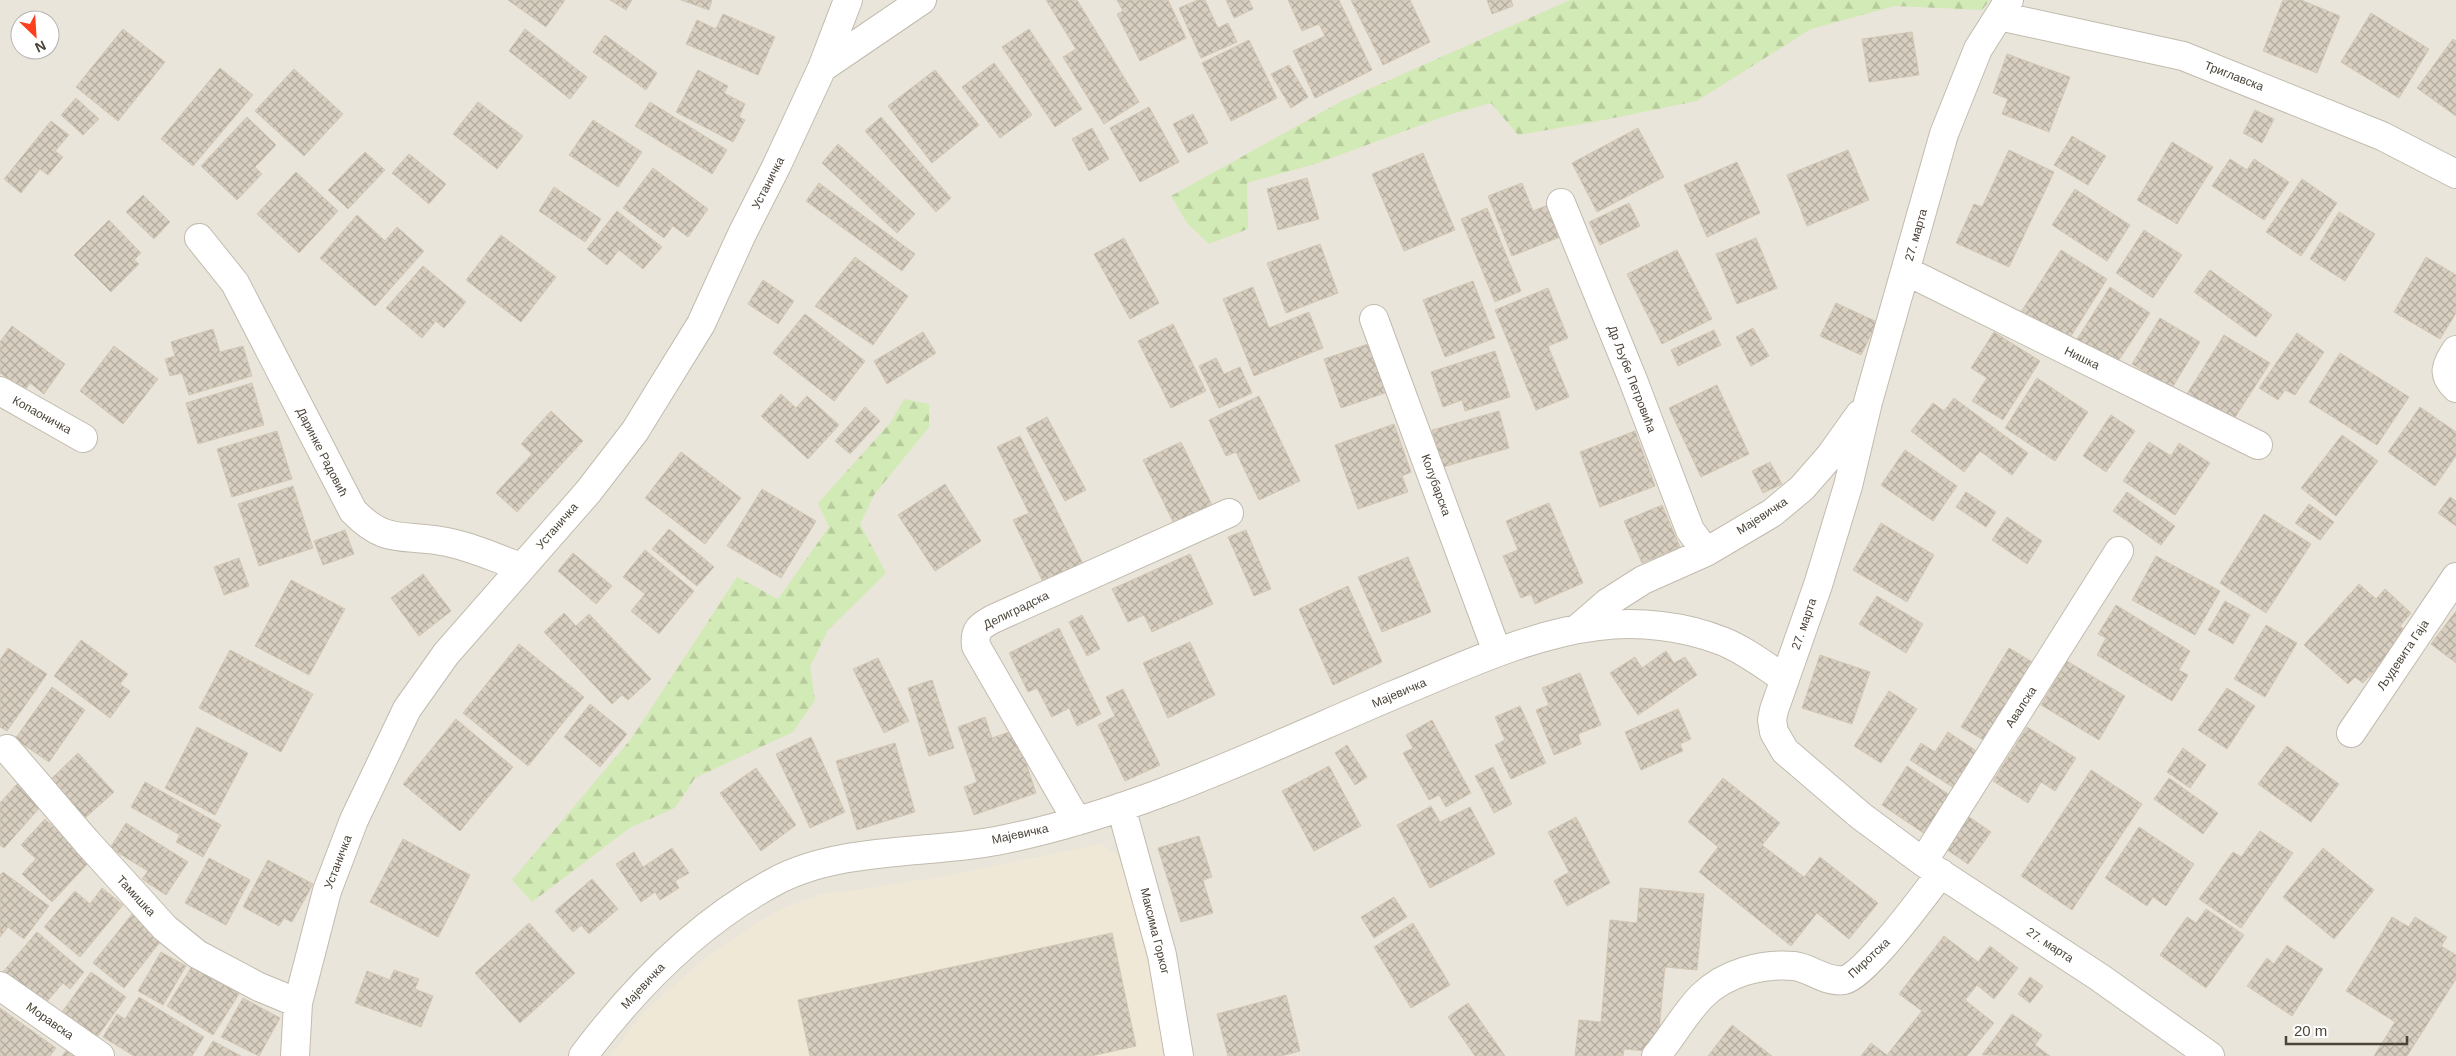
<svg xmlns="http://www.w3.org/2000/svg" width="2456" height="1056" font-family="Arial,sans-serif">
  <defs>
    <pattern id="forest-firs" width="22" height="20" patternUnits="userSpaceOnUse" patternTransform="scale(1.25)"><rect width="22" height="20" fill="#d2eab5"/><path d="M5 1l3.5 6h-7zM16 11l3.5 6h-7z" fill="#b6ca9c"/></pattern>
    <pattern id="building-cross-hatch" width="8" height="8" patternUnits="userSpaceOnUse" patternTransform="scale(1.25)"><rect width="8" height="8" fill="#d8cfc1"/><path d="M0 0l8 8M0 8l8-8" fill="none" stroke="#b1aa9e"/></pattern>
  </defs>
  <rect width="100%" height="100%" fill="#f6f3ec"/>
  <path fill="#eae5da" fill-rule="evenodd" d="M0,0H2456V1056H0ZM20,20H50V50H20Z"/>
  <path fill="#efe8d6" d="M1100,844L1117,854L1136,900L1162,1021L1165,1056H610L644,1012L702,961L756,923L785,907L823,894L865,889L951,875Z"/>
  <path fill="url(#forest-firs)" d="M1570,0H1990L1982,10L1895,6L1811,29L1697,101L1599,121L1518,135L1491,103L1448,115L1318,163L1247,183L1248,229L1209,244L1187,223L1171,196L1342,101Z
    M904,399L929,404V427L874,495L860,524L886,573L828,630L810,667L815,700L793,732L695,778L675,808L631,827L532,902L512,880L631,739L737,577L778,599L829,527L818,503L891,422Z"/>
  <path fill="url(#building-cross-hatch)" stroke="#d3c7b4" d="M508,0H565L546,27Z
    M610,0H632L626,10Z
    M681,0H712L709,10Z
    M1046,0H1077L1139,102L1104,124L1063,57L1076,49Z
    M1117,0H1168L1186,38L1140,61L1117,14L1123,11Z
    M1198,0H1205L1218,28L1228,23L1237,42L1201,58L1179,8Z
    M1226,0H1249L1253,9L1234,18Z
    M1288,0H1339L1372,70L1315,98L1293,51L1325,36L1319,24L1302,31Z
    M1351,0H1410L1430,42L1383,65Z
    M1487,0H1511L1513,6L1492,14Z
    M2283,0H2301L2340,16L2317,73L2263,51Z
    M2371,13L2429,49L2399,98L2341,62Z
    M723,14L775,37L758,75L686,44L697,20L716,29Z
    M123,29L165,62L118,121L76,87Z
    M525,29L587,77L570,99L509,51Z
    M1029,29L1082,109L1055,127L1002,47Z
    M1912,32L1919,75L1869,82L1862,39Z
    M605,35L657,73L646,90L593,52Z
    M2453,39L2456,41V116L2417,88Z
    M1249,40L1277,98L1231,121L1202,63Z
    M2007,54L2070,77L2049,132L2002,114L2008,99L1993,93Z
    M994,63L1032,115L1000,138L962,87Z
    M1289,65L1308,97L1291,108L1271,74Z
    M220,68L253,95L193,166L161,139Z
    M294,69L343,114L304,156L255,111Z
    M698,70L728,86L724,93L745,104L739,117L745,120L733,142L676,112Z
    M935,70L979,125L932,163L888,106Z
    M76,98L99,119L83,135L61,115Z
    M478,102L523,136L497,169L453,134Z
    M650,102L727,150L712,174L635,126Z
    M1149,107L1179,162L1140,182L1110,128Z
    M2255,110L2274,119L2262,143L2243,133Z
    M1193,114L1208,143L1188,153L1173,124Z
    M247,117L276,145L255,167L262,174L237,200L201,166Z
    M881,117L951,198L936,212L865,131Z
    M593,120L642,152L618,187L569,155Z
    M51,121L69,135L55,151L63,157L48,175L40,169L21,193L4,179Z
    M1092,128L1109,159L1089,171L1072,139Z
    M1638,128L1664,177L1597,212L1572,163Z
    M2072,136L2106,156L2088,185L2054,165Z
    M2172,142L2213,167L2177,224L2137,200Z
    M838,144L915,214L897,233L822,163Z
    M1848,150L1869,200L1807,226L1787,175Z
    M2009,150L2054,172L2009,267L1956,243L1974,204L1982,207Z
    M365,152L385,170L348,209L328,190Z
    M1423,153L1455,230L1404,251L1372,174Z
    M409,154L446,184L429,204L392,173Z
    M2230,159L2247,170L2254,159L2289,182L2264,220L2212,186Z
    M1737,162L1760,213L1707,237L1684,185Z
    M653,168L708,209L688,237L673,226L664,238L623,208Z
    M296,172L338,211L299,253L257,214Z
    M1307,178L1319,219L1278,230L1267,189Z
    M2302,179L2337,203L2301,256L2266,232Z
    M819,183L915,254L902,271L806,201Z
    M1522,183L1533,211L1548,205L1560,237L1512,256L1488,196Z
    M554,187L601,219L585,242L539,211Z
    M2075,189L2130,225L2107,261L2052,225Z
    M143,195L170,222L154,239L126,212Z
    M1629,203L1640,226L1600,245L1589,222Z
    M1487,208L1521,291L1495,302L1461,219Z
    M617,211L662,247L643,269L619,250L607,265L587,249Z
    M2339,212L2375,234L2345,281L2310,259Z
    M357,215L385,241L397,227L424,251L375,306L320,258Z
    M109,220L141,253L134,260L139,264L111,292L74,255Z
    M2144,230L2182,255L2153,298L2116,273Z
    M501,235L556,277L521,322L466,280Z
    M1124,238L1159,303L1130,319L1094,254Z
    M1756,238L1777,288L1737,304L1716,254Z
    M1320,244L1338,293L1286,313L1267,263Z
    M1677,250L1712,319L1662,344L1627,274Z
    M2061,250L2107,279L2066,344L2019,315Z
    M855,257L908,296L873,345L815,306Z
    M2426,257L2456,275V313L2440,339L2394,312Z
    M423,266L466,302L444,328L436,321L422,338L386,308Z
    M2210,270L2272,315L2256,337L2194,292Z
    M763,280L794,301L778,324L748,304Z
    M1473,281L1495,338L1445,357L1423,300Z
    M1253,287L1269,328L1309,312L1323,348L1254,376L1223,299Z
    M2110,287L2150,313L2115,366L2076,341Z
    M1548,288L1568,338L1548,346L1569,397L1536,410L1495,310Z
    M1836,303L1877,322L1861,355L1820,336Z
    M805,314L865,361L834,401L773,353Z
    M2160,318L2200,342L2172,388L2132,364Z
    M1173,324L1206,391L1171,408L1138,341Z
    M12,326L65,364L44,394L30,383L25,390L0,373V342Z
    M1753,328L1769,356L1751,366L1736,337Z
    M213,329L220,352L243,346L252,376L189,395L182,373L170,376L165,359L175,356L171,342Z
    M1714,330L1721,345L1678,366L1671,350Z
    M923,332L936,353L887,384L874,361Z
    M1994,332L2040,361L2003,420L1972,401L1987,378L1971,368Z
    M2297,333L2324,352L2295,395L2285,390L2278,400L2259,388Z
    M2224,335L2270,363L2230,425L2185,397Z
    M1371,343L1388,392L1341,408L1324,359Z
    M114,346L158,379L123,424L80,391Z
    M1495,351L1510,397L1465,411L1462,400L1443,407L1431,372Z
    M2340,353L2409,397L2377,445L2309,402Z
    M1216,358L1224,374L1240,367L1252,393L1219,408L1199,366Z
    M2037,378L2088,412L2055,461L2005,428Z
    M252,383L264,425L198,444L186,403Z
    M1717,385L1749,454L1701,477L1669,408Z
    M781,394L796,408L807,396L839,425L808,459L761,416Z
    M1259,396L1300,481L1259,500L1236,452L1226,456L1209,420Z
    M1954,398L2028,453L2012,475L1980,451L1964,472L1911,431L1933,403L1944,411Z
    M865,407L880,421L850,454L835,441Z
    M2420,407L2456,432V456L2435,486L2388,452Z
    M551,411L583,441L517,512L496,493L532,454L521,444Z
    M1499,411L1509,448L1443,467L1432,430Z
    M2111,415L2135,431L2106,472L2083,456Z
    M1047,417L1086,490L1065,501L1026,428Z
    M1394,424L1411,472L1402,476L1408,492L1358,509L1335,445Z
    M277,431L292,479L232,497L217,449Z
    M1635,431L1655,486L1600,507L1580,452Z
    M2342,435L2378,461L2336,516L2301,488Z
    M1020,436L1084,566L1045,586L1013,520L1029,513L997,447Z
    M1181,442L1215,511L1177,530L1143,460Z
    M2149,442L2171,456L2179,443L2210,463L2175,515L2123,481Z
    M1905,450L1957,486L1933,521L1881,485Z
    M681,452L741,498L705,544L645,498Z
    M1770,462L1782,484L1763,493L1752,471Z
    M945,484L981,541L935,571L898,515Z
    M293,486L313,548L259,566L238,504Z
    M762,489L816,521L781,578L727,546Z
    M1966,492L1996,512L1986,527L1956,507Z
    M2127,492L2175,526L2161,545L2113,511Z
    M2450,497L2456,501V526L2438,513Z
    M1549,503L1583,583L1535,604L1531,594L1521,598L1503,556L1518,550L1506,521Z
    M2309,504L2334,522L2320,540L2295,523Z
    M1662,505L1680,547L1642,563L1624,521Z
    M2264,514L2311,544L2266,613L2220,583Z
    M2007,517L2042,541L2027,564L1992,540Z
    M1881,523L1934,555L1907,602L1853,570Z
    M669,529L714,567L697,586L652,549Z
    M345,530L354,554L323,565L314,541Z
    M1246,530L1271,589L1254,596L1228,537Z
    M645,550L694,591L659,634L631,611L645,594L623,577Z
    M573,553L612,586L596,604L558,571Z
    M1190,554L1213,604L1152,632L1144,615L1128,622L1112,589Z
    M2156,556L2220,591L2195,635L2132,600Z
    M1408,557L1431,612L1382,632L1358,577Z
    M239,558L249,586L224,595L214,567Z
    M423,574L451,611L419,636L391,598Z
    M291,580L345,609L309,675L255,646Z
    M2359,584L2376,599L2385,589L2411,613L2400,626L2408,633L2363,683L2355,677L2348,684L2304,645Z
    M1348,586L1382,662L1333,685L1299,609Z
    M1877,596L1923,624L1906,653L1859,624Z
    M2225,601L2250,615L2233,644L2208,630Z
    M2116,605L2190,651L2179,670L2188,675L2172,701L2097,655L2106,638L2098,634Z
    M2456,611V663L2431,644Z
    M564,613L576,626L589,614L651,679L628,700L622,695L612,704L544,632Z
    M1082,615L1100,649L1087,656L1069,622Z
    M2266,625L2297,643L2265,697L2234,679Z
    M1059,628L1101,714L1077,726L1069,708L1052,717L1037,688L1028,692L1009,653Z
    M81,640L128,674L120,684L130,691L110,718L54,676Z
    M1190,642L1215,695L1168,718L1143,663Z
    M519,644L584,697L528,766L463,713Z
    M8,648L47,674L7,731L0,727V660Z
    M2009,648L2034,663L1987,742L1961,727Z
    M230,650L313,694L281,752L199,708Z
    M1666,651L1674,663L1685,657L1697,675L1638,715L1610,673L1635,657L1642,668Z
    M1820,655L1870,672L1852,724L1802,708Z
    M878,658L909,721L884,733L853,669Z
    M2067,661L2125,696L2099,740L2041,705Z
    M1580,673L1601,725L1578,734L1581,744L1554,755L1536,710L1549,705L1542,688Z
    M932,680L954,748L929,756L908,688Z
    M52,687L85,710L49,762L15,739Z
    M2227,688L2255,706L2227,749L2198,730Z
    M1123,689L1160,765L1125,781L1098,725L1115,716L1106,697Z
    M1889,691L1917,709L1881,763L1854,746Z
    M590,704L627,734L600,767L564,737Z
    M1520,706L1546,763L1511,779L1495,745L1505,740L1495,717Z
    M1678,709L1691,739L1680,744L1683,751L1641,770L1625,732Z
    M985,717L992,738L1015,730L1036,793L974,815L964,787L977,782L958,727Z
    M456,719L513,767L460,831L403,784Z
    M1432,720L1471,793L1446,807L1439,795L1429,800L1403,753L1413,748L1406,735Z
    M197,727L248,753L215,815L165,788Z
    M2027,727L2076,758L2055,791L2041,782L2028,803L1993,781Z
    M1948,732L1978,752L1954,788L1910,760L1921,743L1935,752Z
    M811,737L845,812L810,828L776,754Z
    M895,743L915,812L857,830L836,761Z
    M1347,745L1367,777L1355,785L1335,753Z
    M2287,746L2339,784L2311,822L2258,784Z
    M2183,748L2206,765L2190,788L2167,772Z
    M78,753L114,792L84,819L49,781Z
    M1329,766L1361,826L1314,851L1282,791Z
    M1907,766L1951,796L1925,834L1882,805Z
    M1493,767L1512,804L1494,813L1475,776Z
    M756,768L796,825L761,851L720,793Z
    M2091,770L2142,804L2072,910L2021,876Z
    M1723,778L1780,823L1762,845L1804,877L1820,857L1878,903L1849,939L1817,913L1791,946L1699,872L1718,847L1688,822Z
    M2169,778L2218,813L2203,834L2154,799Z
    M145,782L221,825L203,857L176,842L180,835L131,807Z
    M17,784L42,805L4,848L0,845V803Z
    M1431,806L1440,822L1470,807L1495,854L1430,888L1397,825Z
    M1965,814L1991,832L1968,864L1943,847Z
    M1576,817L1610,883L1567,906L1554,881L1569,872L1548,832Z
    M45,819L90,861L52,902L22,874L36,859L21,845Z
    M126,823L188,862L166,895L142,879L148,871L110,848Z
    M2139,827L2194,864L2166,906L2153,897L2147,906L2105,878Z
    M2260,831L2293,853L2241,928L2199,899L2233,852L2241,857Z
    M1199,836L1212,877L1203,880L1213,913L1181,922L1158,848Z
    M403,839L470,875L438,937L370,902Z
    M672,848L689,873L675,881L679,888L660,900L655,892L641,902L616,864L634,852L643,867Z
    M2323,848L2374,890L2334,939L2283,897Z
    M209,858L250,880L226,925L185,903Z
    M268,860L313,884L292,922L284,918L279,926L243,907Z
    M3,872L49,906L24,939L8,927L0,937V875Z
    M592,879L618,909L589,934L581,925L573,932L555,911Z
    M102,888L123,905L80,957L44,927L75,891L90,904Z
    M1640,888L1704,894L1697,970L1665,967L1657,1052L1624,1049L1623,1056H1575L1579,1020L1601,1022L1610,920L1637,923Z
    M1394,897L1407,917L1374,938L1361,917Z
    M2206,909L2244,935L2206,988L2160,955L2187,917L2196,923Z
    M133,913L164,937L124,988L93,963Z
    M2392,917L2409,927L2415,917L2447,937L2441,946L2456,955V979L2407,1056H2374L2395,1022L2346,991Z
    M529,923L575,973L520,1023L475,973Z
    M1413,923L1450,985L1411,1008L1374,947Z
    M37,932L84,972L70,989L63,983L43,1006L2,973Z
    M1112,933L1136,1046L1091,1056H810L798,1000Z
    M1944,936L1978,962L1990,946L2018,968L1994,999L1977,985L1965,1000L1994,1023L1967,1056H1861L1871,1043L1887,1055L1922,1011L1899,994Z
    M2287,945L2323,969L2292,1016L2247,986L2267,958L2274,964Z
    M161,952L186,966L163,1005L138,991Z
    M193,965L239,994L213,1035L167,1006Z
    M394,970L419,979L415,989L433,996L421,1027L355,1003L367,971L390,980Z
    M91,972L126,997L97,1037L62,1012Z
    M2030,977L2043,986L2030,1003L2018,994Z
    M1286,995L1300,1051L1281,1056H1228L1217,1014Z
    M139,997L204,1037L192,1056H134L103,1037L117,1014L125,1019Z
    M243,998L280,1018L259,1056L221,1037Z
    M1468,1003L1505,1056H1475L1448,1017Z
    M0,1008L56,1048L50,1056H0Z
    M2012,1014L2042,1035L2035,1045L2050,1056L1982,1055Z
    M1732,1025L1772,1056H1708Z
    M213,1041L241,1056H204Z
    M68,1048L79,1056H62Z"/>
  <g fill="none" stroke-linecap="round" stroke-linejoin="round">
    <defs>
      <path id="minor" d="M2009,0L1978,49L1944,134L1868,402L1848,486L1818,585L1774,710L1772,720L1774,732L1785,751L1861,816L1923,862L2099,977L2210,1056
        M1999,16L2183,56L2382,136L2456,174
        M822,68L922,0
        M1561,203L1633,380L1690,530L1706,552
        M199,238L235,283L353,511C385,544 400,534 441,541C468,545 495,558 521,567
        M1906,271L2258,445
        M1374,319L1497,652
        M2456,350C2446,366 2441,374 2456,388
        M0,391L83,438
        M1577,629L1607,603L1643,580L1706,552L1772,513L1802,488L1830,456L1860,414
        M2351,733L2456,577
        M7,749L86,841L165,928L197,954L259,987L298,1003
        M1121,807L1162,955L1179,1056
        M1077,821L976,646C974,630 980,626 993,619L1229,513
        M1923,862L2119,551
        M0,986L100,1056
        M295,1056L298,1003L327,891L354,820L407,709L446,654L588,492L635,431L659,392L701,324L742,234L776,167L822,68L848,0
        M583,1056C635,987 697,923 774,882C838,847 926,854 996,841C1136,814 1266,749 1396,694C1459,668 1530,634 1598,626C1639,621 1684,626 1722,641C1745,650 1765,666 1785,679
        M1656,1056C1672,1037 1685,1013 1702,996C1725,973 1762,963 1794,966C1811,968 1826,983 1844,980C1865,976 1926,893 1941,873"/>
    </defs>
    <use href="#minor" stroke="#c2bbae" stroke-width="30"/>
    <use href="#minor" stroke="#fff" stroke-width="28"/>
  </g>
  <g text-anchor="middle" stroke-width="5" stroke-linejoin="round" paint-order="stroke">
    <g font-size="12" fill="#4b4439" stroke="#fff">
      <text transform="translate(2234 76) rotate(21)" y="4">Триглавска</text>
      <text transform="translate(768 183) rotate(-63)" y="4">Устаничка</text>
      <text transform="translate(1916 235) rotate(-74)" y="4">27. марта</text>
      <text transform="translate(2082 358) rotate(26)" y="4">Нишка</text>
      <text transform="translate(1632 379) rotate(69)" y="4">Др Љубе Петровића</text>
      <text transform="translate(42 415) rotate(29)" y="4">Копаоничка</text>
      <text transform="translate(322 452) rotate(63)" y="4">Даринке Радовић</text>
      <text transform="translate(1436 485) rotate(70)" y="4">Колубарска</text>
      <text transform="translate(1762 516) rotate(-33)" y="4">Мајевичка</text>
      <text transform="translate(557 526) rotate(-49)" y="4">Устаничка</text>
      <text transform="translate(1016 610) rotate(-26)" y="4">Делиградска</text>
      <text transform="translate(1804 624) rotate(-71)" y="4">27. марта</text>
      <text transform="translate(2403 655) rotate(-56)" y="4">Људевита Гаја</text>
      <text transform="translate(1399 693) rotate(-23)" y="4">Мајевичка</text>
      <text transform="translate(2021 707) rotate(-57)" y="4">Авалска</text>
      <text transform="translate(1020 834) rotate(-12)" y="4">Мајевичка</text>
      <text transform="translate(338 862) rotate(-69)" y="4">Устаничка</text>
      <text transform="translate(136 896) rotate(47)" y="4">Тамишка</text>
      <text transform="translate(1155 931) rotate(76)" y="4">Максима Горког</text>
      <text transform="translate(2050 945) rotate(33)" y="4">27. марта</text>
      <text transform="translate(1869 958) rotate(-43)" y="4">Пиротска</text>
      <text transform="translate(643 986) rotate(-47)" y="4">Мајевичка</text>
      <text transform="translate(50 1021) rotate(35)" y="4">Моравска</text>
    </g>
  </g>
  <g transform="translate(35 35) rotate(155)"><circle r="24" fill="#ffffff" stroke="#b7b4b0"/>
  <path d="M0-4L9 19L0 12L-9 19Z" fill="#fc3f1d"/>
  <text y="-8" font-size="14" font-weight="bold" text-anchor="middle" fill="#4b4439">N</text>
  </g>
  <path d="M2286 1036v8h121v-8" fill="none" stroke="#4b4439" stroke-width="2.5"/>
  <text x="2294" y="1036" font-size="15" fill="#4b4439" stroke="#ffffff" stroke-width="4" paint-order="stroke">20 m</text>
</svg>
